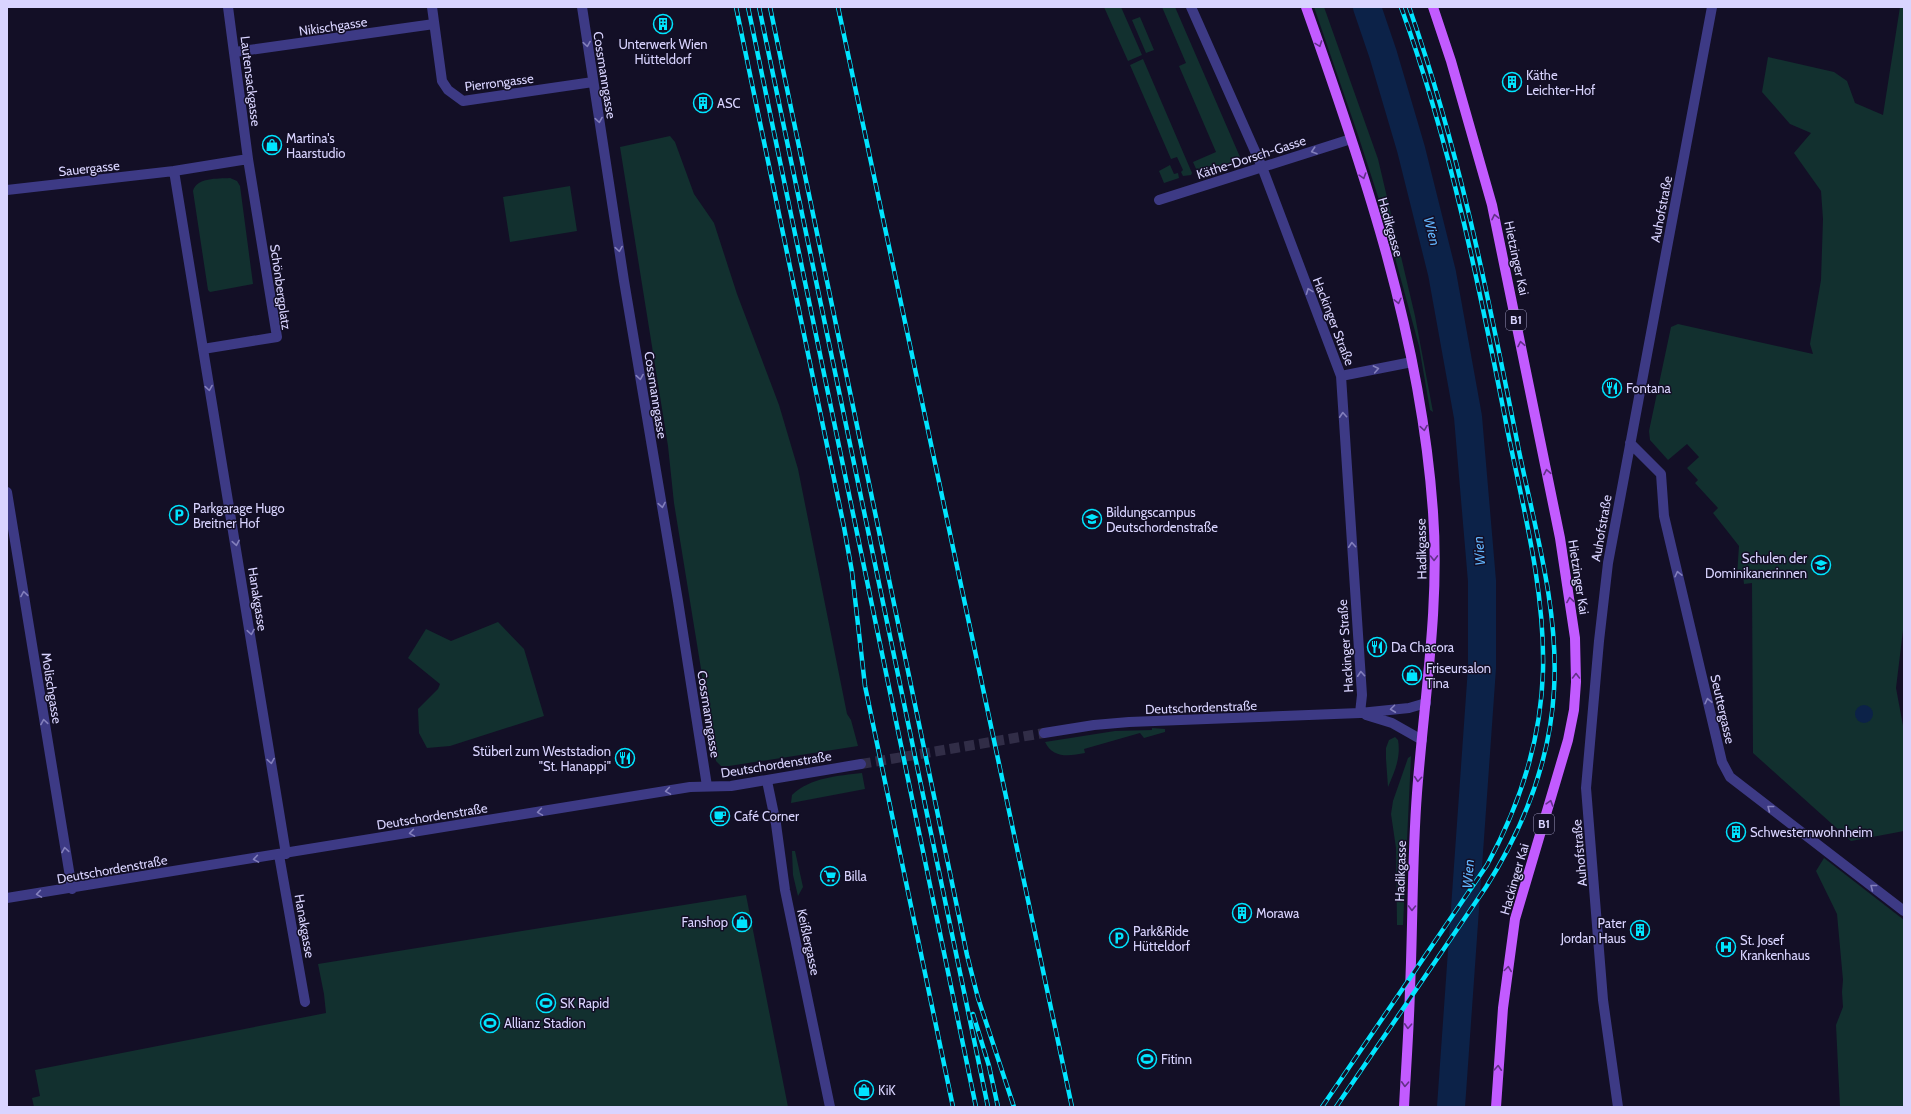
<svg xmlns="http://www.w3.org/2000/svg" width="1911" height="1114" font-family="Cabin,sans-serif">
  <rect width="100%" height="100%" fill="#130f26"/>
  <path fill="#12302f" d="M1104,7H1121L1142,55L1128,61Z
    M1162,7H1175L1240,157L1238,160L1200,172L1197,171L1193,162L1216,152L1179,66L1186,63Z
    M1314,7H1324L1378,159L1415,316L1433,412L1430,410L1419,346L1381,206L1358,135Z
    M1900,7H1904V622L1896,688L1904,731V831L1851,841L1753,753L1752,583L1744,584L1743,575H1737L1739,546L1713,513L1718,508L1695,483L1698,480L1687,468L1699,457L1687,444L1668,460L1650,440L1649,431L1671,327L1678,324L1813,354L1810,344L1821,280L1823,219L1821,191L1794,153L1811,133L1790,124L1762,92L1768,57L1834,72L1847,81L1855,103L1883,115Z
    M1140,17L1154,50L1146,53L1132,20Z
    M1143,59L1192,173L1191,175L1183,176L1181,172L1183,170L1177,157L1171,159L1130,65Z
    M670,136L675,142L694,194L714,223L737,294L779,405L798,469L847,714L851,720L858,746L729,766H721L716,761L674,503L668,446L620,147Z
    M1170,165L1174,174L1178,173L1179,178L1164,183L1159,171Z
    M230,178L237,181L240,186L253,284L210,292L208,290L193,191C197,177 217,179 230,178Z
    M570,186L577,231L510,242L503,197Z
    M498,622L524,649L544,716L450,746L427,748L419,733L418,709L438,689L440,684L408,658L426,629L451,641Z
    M1152,728L1165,729V732L1144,738L1140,733L1084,749L1085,753C1070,756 1053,759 1045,742L1115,731L1152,730Z
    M1395,737L1398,740C1401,757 1395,771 1388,787L1386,759V748L1389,740Z
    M1411,756L1403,925H1397L1396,848L1391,814L1393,801L1408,758Z
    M862,773L865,789L791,803L792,795C811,777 838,776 862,773Z
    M792,851H795L803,887L798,896L793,875Z
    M1824,858L1904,920V1107H1840L1836,1025L1843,1007L1842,992L1843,980L1837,914L1816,871Z
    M746,895L788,1107H34L32,1098L40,1096L35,1070L326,1013L324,994L318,964Z"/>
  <path fill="#0c2248" d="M1855 714a9 9 0 1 1 18 0a9 9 0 1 1-18 0Z"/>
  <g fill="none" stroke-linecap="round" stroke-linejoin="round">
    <path stroke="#0c2248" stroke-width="28" d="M1367,7L1383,54L1411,149L1442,273L1468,417L1482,581V668L1451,1107"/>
    <path stroke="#312d47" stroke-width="10" stroke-dasharray="10 5" stroke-linecap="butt" d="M861,764L1044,733"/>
    <path stroke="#3d3a85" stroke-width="10" d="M228,7L248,159
      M432,7L442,81L448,90L463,101L593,82
      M582,7L624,281L678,601L707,786
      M1191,7L1262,167L1341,376L1362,695L1360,713
      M235,52L434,24
      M7,190L174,171L248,159L277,337L203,349L174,171
      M1159,200L1351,139
      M203,349L286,854
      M1341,376L1412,362
      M1630,443L1661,474L1664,516L1722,762L1730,777L1904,911
      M7,492L72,889
      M1366,715L1392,723L1422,740
      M1044,733L1094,725L1129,722L1360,713L1409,708L1426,703
      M767,781L776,824L785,890L830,1107
      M279,855L305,1002
      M7,898L690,787L731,786L861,764
      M1618,1107L1603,1000L1586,788L1599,641L1608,563L1712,7"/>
    <path stroke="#c25bff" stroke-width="10" d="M1306,7C1364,170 1421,338 1433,512C1440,606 1424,699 1417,793C1412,858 1413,923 1410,989C1409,1028 1406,1068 1404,1107
      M1433,7L1451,61L1492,205L1560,538L1575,638L1576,682L1574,710L1568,740L1515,919L1503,1008L1496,1107"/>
    <defs>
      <path id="rail" d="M736,7L844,527L852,572L865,686L953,1107
        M748,7L976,1107
        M759,7L988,1107
        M770,7L967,955L978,998L1014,1107
        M838,7L1072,1107
        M973,1014L989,1066L998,1107
        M1322,1107L1487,865C1520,805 1541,739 1543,671C1545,591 1524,511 1508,433C1480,290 1451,145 1401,7
        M1336,1107L1486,887C1524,827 1550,762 1554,690C1559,610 1535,529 1519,451C1489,301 1460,151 1409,7"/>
    </defs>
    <use href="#rail" stroke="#00e5ff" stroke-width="4.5"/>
    <use href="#rail" stroke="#130f26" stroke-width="3" stroke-dasharray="9" stroke-linecap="butt"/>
  </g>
  <defs><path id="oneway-chevron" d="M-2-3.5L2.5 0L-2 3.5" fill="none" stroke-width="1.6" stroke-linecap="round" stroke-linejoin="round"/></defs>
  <g stroke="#837fbc">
    <use href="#oneway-chevron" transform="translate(587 44) rotate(81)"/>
    <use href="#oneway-chevron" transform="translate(599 120) rotate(81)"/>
    <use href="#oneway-chevron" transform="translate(1314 151) rotate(162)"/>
    <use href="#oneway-chevron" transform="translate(619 249) rotate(81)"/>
    <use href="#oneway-chevron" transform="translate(1309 291) rotate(-111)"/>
    <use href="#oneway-chevron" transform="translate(1376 369) rotate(-11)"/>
    <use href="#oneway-chevron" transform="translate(640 377) rotate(81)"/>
    <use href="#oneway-chevron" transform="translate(209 388) rotate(81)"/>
    <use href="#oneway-chevron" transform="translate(1343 415) rotate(-94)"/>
    <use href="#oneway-chevron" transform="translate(662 505) rotate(80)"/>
    <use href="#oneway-chevron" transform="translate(236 543) rotate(80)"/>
    <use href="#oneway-chevron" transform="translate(1352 545) rotate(-94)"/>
    <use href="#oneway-chevron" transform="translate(1678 574) rotate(-103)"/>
    <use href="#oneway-chevron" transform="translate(24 594) rotate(-99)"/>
    <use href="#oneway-chevron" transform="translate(251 632) rotate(81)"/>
    <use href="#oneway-chevron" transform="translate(1361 674) rotate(-94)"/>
    <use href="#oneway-chevron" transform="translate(1708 701) rotate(-103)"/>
    <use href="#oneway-chevron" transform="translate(1393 709) rotate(173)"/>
    <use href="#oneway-chevron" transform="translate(44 722) rotate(-99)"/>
    <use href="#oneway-chevron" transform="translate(271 761) rotate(81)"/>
    <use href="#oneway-chevron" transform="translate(668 791) rotate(171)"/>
    <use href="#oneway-chevron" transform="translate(1770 808) rotate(-142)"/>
    <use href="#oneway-chevron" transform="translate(540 812) rotate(171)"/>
    <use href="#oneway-chevron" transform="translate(412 833) rotate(171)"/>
    <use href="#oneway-chevron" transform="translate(65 850) rotate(-99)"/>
    <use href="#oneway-chevron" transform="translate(256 859) rotate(171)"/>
    <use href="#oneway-chevron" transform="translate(1873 887) rotate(-142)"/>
    <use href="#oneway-chevron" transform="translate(39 894) rotate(171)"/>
  </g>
  <g stroke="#623188">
    <use href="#oneway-chevron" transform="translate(1319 44) rotate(70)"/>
    <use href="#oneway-chevron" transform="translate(1363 176) rotate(72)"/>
    <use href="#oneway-chevron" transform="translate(1495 217) rotate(-102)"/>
    <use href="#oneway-chevron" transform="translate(1398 301) rotate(77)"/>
    <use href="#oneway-chevron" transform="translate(1521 344) rotate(-101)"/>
    <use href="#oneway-chevron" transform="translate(1424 428) rotate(81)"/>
    <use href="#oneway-chevron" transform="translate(1547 472) rotate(-101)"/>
    <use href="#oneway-chevron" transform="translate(1434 558) rotate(89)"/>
    <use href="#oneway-chevron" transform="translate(1570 600) rotate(-99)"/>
    <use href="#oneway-chevron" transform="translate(1576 676) rotate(-90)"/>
    <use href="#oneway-chevron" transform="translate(1418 779) rotate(95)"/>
    <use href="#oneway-chevron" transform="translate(1550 803) rotate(-73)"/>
    <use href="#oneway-chevron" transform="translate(1412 908) rotate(91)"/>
    <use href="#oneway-chevron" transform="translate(1508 969) rotate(-82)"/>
    <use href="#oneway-chevron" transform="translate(1408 1026) rotate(93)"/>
    <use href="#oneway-chevron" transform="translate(1498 1068) rotate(-87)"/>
    <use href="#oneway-chevron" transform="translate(1405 1084) rotate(93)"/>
  </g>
  <defs>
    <symbol id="building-ring" viewBox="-11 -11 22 22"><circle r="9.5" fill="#130f26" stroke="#00e5ff" stroke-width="1.5"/><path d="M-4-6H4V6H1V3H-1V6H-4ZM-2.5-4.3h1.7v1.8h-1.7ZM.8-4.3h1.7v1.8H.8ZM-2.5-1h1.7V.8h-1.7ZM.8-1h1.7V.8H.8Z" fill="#00e5ff"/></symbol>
    <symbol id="shop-ring" viewBox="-11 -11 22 22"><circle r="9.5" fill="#130f26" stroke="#00e5ff" stroke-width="1.5"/><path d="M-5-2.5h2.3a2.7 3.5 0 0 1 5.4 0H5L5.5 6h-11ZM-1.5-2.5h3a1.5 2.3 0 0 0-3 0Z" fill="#00e5ff"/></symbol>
    <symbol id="restaurant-ring" viewBox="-11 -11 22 22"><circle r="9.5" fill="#130f26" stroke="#00e5ff" stroke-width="1.5"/><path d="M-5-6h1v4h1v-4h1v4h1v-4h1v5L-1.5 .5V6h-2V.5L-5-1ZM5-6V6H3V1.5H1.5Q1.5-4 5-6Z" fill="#00e5ff"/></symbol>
    <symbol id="parking-ring" viewBox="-11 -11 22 22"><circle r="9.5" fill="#130f26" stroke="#00e5ff" stroke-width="1.5"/><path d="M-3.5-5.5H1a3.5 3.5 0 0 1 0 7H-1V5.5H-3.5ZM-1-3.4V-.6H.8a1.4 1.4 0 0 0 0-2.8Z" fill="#00e5ff"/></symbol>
    <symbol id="school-ring" viewBox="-11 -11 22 22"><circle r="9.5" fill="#130f26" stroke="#00e5ff" stroke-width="1.5"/><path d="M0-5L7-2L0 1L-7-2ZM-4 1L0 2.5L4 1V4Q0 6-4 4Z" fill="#00e5ff"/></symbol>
    <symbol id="cafe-ring" viewBox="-11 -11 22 22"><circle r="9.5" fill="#130f26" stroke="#00e5ff" stroke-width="1.5"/><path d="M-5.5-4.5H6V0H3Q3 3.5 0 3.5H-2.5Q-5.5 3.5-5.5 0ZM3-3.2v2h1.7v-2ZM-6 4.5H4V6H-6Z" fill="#00e5ff"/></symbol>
    <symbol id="supermarket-ring" viewBox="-11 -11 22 22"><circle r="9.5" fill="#130f26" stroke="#00e5ff" stroke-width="1.5"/><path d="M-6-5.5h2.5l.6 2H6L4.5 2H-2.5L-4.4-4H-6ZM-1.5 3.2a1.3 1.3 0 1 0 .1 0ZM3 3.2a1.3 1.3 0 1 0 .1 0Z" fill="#00e5ff"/></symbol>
    <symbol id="hospital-ring" viewBox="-11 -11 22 22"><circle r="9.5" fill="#130f26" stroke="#00e5ff" stroke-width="1.5"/><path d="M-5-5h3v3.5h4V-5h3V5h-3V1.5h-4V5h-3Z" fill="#00e5ff"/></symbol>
    <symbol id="stadium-ring" viewBox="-11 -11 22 22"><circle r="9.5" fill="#130f26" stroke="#00e5ff" stroke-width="1.5"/><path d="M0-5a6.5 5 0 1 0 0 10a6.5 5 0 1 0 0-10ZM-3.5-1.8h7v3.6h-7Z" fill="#00e5ff"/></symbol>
  </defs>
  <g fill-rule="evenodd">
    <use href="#building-ring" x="652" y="13" width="22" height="22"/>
    <use href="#building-ring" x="1501" y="71" width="22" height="22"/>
    <use href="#building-ring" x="692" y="92" width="22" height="22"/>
    <use href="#shop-ring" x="261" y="134" width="22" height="22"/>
    <use href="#restaurant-ring" x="1601" y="377" width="22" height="22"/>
    <use href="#parking-ring" x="168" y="504" width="22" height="22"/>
    <use href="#school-ring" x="1081" y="508" width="22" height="22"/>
    <use href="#school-ring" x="1810" y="554" width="22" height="22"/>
    <use href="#restaurant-ring" x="1366" y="636" width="22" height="22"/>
    <use href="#shop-ring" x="1401" y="664" width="22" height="22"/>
    <use href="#restaurant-ring" x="614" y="747" width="22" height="22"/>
    <use href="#cafe-ring" x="709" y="805" width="22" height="22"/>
    <use href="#building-ring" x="1725" y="821" width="22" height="22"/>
    <use href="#supermarket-ring" x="819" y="865" width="22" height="22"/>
    <use href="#building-ring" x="1231" y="902" width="22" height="22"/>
    <use href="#shop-ring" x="731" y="911" width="22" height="22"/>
    <use href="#building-ring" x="1629" y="919" width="22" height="22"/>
    <use href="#parking-ring" x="1108" y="927" width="22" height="22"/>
    <use href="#hospital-ring" x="1715" y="936" width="22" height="22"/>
    <use href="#stadium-ring" x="535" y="992" width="22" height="22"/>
    <use href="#stadium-ring" x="479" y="1012" width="22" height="22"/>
    <use href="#stadium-ring" x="1136" y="1048" width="22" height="22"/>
    <use href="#shop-ring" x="853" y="1079" width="22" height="22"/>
  </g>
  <g text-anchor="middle" stroke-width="3" stroke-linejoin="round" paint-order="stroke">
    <g fill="#130f26" stroke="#9e99be" stroke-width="1">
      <rect x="1506" y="310" width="20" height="20" rx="3"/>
      <rect x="1534" y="814" width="20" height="20" rx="3"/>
    </g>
    <g font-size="12" font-weight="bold" fill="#d9d4ff">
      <text x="1516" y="324">B1</text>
      <text x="1544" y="828">B1</text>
    </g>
    <g font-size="13" fill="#d9d4ff" stroke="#130f26">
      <text transform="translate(333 26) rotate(-8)" y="5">Nikischgasse</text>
      <text transform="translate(605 75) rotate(81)" y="5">Cossmanngasse</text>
      <text transform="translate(251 81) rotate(83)" y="5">Lautensackgasse</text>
      <text transform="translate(499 82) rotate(-7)" y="5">Pierrongasse</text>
      <text transform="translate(1251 157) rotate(-18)" y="5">Käthe-Dorsch-Gasse</text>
      <text transform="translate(89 168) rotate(-6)" y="5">Sauergasse</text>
      <text transform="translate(1661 209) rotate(-79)" y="5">Auhofstraße</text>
      <text transform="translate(1391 227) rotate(74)" y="5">Hadikgasse</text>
      <text transform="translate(1517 258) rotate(78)" y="5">Hietzinger Kai</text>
      <text transform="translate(281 287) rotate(82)" y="5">Schönbergplatz</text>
      <text transform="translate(1334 321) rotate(69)" y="5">Hackinger Straße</text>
      <text transform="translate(656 395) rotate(81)" y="5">Cossmanngasse</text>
      <text transform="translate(1601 528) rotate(-80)" y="5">Auhofstraße</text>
      <text transform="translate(1421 549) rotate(-91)" y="5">Hadikgasse</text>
      <text transform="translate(1579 577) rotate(81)" y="5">Hietzinger Kai</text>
      <text transform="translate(258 599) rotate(81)" y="5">Hanakgasse</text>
      <text transform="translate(1345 646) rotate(-94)" y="5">Hackinger Straße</text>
      <text transform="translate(52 688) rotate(81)" y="5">Molischgasse</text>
      <text transform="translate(1201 707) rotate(-2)" y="5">Deutschordenstraße</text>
      <text transform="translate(1723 709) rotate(77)" y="5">Seuttergasse</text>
      <text transform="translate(709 714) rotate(81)" y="5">Cossmanngasse</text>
      <text transform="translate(776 764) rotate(-9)" y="5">Deutschordenstraße</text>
      <text transform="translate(432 816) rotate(-9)" y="5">Deutschordenstraße</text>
      <text transform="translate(1579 853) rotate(-95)" y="5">Auhofstraße</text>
      <text transform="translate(112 869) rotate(-10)" y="5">Deutschordenstraße</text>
      <text transform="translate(1400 871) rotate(-88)" y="5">Hadikgasse</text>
      <text transform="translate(1514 879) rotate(-74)" y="5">Hackinger Kai</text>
      <text transform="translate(305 926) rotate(80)" y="5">Hanakgasse</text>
      <text transform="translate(809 942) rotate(78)" y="5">Keißlergasse</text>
    </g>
    <g font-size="13" fill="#d9d4ff" stroke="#130f26" text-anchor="start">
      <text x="663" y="49" text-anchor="middle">Unterwerk Wien<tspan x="663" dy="15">Hütteldorf</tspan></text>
      <text x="1526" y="80">Käthe<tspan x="1526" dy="15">Leichter-Hof</tspan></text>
      <text x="717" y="108">ASC</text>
      <text x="286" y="143">Martina's<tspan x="286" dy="15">Haarstudio</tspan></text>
      <text x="1626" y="393">Fontana</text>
      <text x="193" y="513">Parkgarage Hugo<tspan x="193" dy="15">Breitner Hof</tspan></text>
      <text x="1106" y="517">Bildungscampus<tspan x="1106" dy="15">Deutschordenstraße</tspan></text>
      <text x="1807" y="563" text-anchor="end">Schulen der<tspan x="1807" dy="15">Dominikanerinnen</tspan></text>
      <text x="1391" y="652">Da Chacora</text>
      <text x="1426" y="673">Friseursalon<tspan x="1426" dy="15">Tina</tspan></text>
      <text x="611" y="756" text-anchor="end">Stüberl zum Weststadion<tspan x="611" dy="15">"St. Hanappi"</tspan></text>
      <text x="734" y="821">Café Corner</text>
      <text x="1750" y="837">Schwesternwohnheim</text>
      <text x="844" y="881">Billa</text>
      <text x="1256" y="918">Morawa</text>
      <text x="728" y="927" text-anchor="end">Fanshop</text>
      <text x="1626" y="928" text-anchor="end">Pater<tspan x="1626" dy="15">Jordan Haus</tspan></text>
      <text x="1133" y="936">Park&amp;Ride<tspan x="1133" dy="15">Hütteldorf</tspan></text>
      <text x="1740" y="945">St. Josef<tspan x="1740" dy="15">Krankenhaus</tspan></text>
      <text x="560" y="1008">SK Rapid</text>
      <text x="504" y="1028">Allianz Stadion</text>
      <text x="1161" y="1064">Fitinn</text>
      <text x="878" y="1095">KiK</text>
    </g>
    <g font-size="14" font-style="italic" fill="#62b6ff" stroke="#130f26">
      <text transform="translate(1432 231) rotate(76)" y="5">Wien</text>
      <text transform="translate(1479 551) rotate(-95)" y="5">Wien</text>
      <text transform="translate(1468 874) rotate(-86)" y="5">Wien</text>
    </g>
  </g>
  <rect width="1911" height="1114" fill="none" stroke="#d9d4ff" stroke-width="16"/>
</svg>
